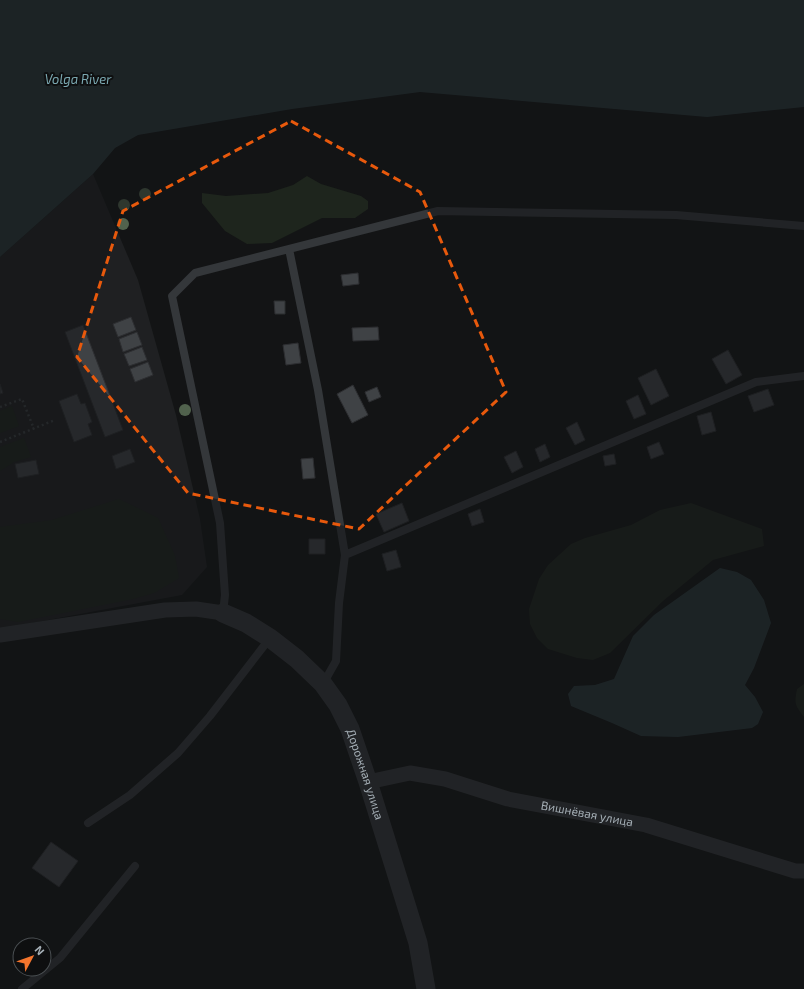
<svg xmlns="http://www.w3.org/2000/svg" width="804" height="989" font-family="'Exo 2',sans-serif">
  <rect width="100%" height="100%" fill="#131415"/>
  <path fill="#1f2022" d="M93,174L138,280L176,415L200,519L207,567L182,595L0,629V257Z"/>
  <path fill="#1e251d" d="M307,176L321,184L361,196L368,201V209L355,218H322L272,243L247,244L225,231L202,203V193L226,196L268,193L293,185Z
    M12,406L19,426L0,433V411Z
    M24,438L31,457L14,462L0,471V447Z
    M119,499L158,518L175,556L179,578L154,593L133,599L18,622L0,619V527L52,520Z
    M691,503L762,529L764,546L713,560L663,601L610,653L593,660L577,658L548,649L537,638L530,624L529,609L539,579L548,565L571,544L585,538L631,525L660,510Z
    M804,684V717C795,705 794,704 797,689Z"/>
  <path fill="#293739" d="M0,0H804V107L707,117L420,92L292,109L138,135L115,148L93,174L0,257Z
    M720,568L737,572L751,580L764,600L771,623L754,668L745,685L755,697L763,712L758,724L752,728L678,737L641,736L612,723L571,706L568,694L574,686L595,685L614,679L633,636L654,615Z"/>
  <path fill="#3f4245" stroke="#2d2e31" d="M358,273L359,284L343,286L341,275Z
    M274,301H285V314H275Z
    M131,317L136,330L118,337L113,324Z
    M83,325L123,430L105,437L65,332Z
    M378,327L379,340L353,341L352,328Z
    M137,332L142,345L123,352L119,339Z
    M298,343L301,363L286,365L283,345Z
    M142,347L147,360L129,366L124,354Z
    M728,350L742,375L726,384L712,359Z
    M148,362L153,375L135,382L130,369Z
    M656,369L669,396L651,405L638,378Z
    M0,384L3,393L0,394Z
    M353,385L368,415L352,423L337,394Z
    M377,387L381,397L369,402L365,392Z
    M768,389L774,405L754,412L748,396Z
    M77,394L81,404L85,403L92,422L88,424L92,435L74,442L59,401Z
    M638,395L646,414L634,419L626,401Z
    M711,412L716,431L702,435L697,416Z
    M577,422L585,440L575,445L566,428Z
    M659,442L664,454L651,459L647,447Z
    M545,444L550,457L540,462L535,449Z
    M130,449L135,462L116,469L112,456Z
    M516,451L523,467L512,473L504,457Z
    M614,454L616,464L605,466L603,456Z
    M313,458L315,478L303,479L301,459Z
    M36,460L39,474L18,478L15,464Z
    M402,503L409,521L384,532L376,514Z
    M480,509L484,522L472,526L468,514Z
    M309,539H325V554H309Z
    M396,550L401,567L387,571L382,554Z
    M51,842L78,861L59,887L32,868Z
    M28,940L32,945H22Z
    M20,947V958L14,952Z"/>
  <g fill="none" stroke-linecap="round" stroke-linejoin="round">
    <path stroke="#3a3e41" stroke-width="2.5" stroke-dasharray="2 3" stroke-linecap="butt" d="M0,407L22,399L34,429
      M0,442L55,420"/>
    <path stroke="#34373a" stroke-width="8" d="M289,249L318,390L345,555
      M223,613L225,595L220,523L172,296L195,273L438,211L676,215L804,226
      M323,684L336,661L339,603L345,555L756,382L804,376
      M88,823L130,795L178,753L210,716L270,638
      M22,989L60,958L135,866"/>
    <g stroke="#34373a" stroke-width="15">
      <path d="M0,635L165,610L196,609L223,613"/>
      <path id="s1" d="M368,782L410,773L445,779L508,799L646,825L795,871H804"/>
    </g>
    <path stroke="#34373a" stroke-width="19" id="s2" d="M223,613L246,623L270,638L297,659L323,684L338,705L350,729L368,782L418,943L426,989"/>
  </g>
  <g fill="#51624d">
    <circle cx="145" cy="194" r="6"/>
    <circle cx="124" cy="205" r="6"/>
    <circle cx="123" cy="224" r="6"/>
    <circle cx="185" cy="410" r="6"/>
  </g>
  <path d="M0 0H804V989H0ZM291,121L420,192L506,392L359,529L188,493L77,357L123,211Z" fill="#131415" fill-opacity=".55" fill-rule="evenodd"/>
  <path fill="none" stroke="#e8590c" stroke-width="3" stroke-dasharray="8 5" stroke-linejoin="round" d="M291,121L420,192L506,392L359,529L188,493L77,357L123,211Z"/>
  <g text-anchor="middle" stroke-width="4" stroke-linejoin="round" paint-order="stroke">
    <g font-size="12" fill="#a5afb6" stroke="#0e0f10">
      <text dy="4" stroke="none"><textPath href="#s2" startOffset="224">Дорожная улица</textPath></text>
      <text dy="4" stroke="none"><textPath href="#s1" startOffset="225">Вишнёвая улица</textPath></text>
    </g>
    <g font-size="13" font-style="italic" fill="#7ba8b1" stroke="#0e0f10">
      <text x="78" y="84">Volga River</text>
    </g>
  </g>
  <g transform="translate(32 957) rotate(49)"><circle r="19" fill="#0e0f10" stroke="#4a4f52"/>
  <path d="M0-3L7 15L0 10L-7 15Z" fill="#f4752d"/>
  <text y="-6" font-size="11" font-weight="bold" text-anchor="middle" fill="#a5afb6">N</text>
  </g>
</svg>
